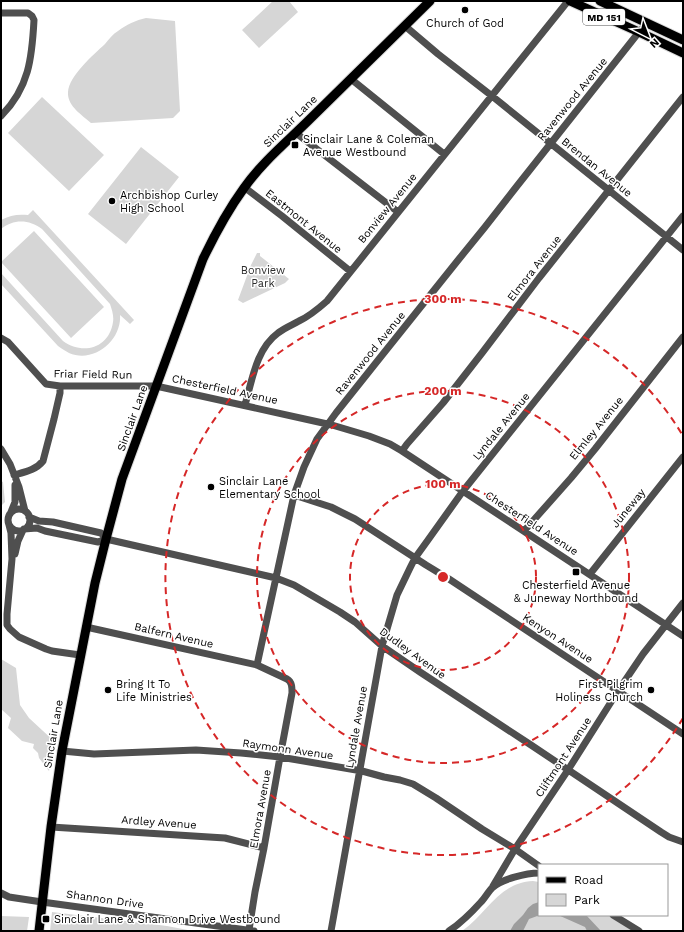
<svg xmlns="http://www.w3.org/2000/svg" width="684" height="932" font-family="'Work Sans',sans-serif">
  <rect width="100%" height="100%" fill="#fff"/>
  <path fill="#d6d6d6" d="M273,1H289L298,12L259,48L242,30Z
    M146,18L175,21L180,111L173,118L91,123C82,115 67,106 68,92C69,76 93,55 105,44C109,39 113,34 118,31C126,25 136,20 146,18Z
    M42,97L104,155L69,191L8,133Z
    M141,147L179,177L126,244L88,214Z
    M33,210L134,320L130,324L120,315C122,340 94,364 69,353C65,351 61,348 58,346L1,284V273L63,341C82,355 109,349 113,322C114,316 112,310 110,304L42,229C29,219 13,219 1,229V220C10,215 18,214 28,215Z
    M34,231L104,307L71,338L1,262Z
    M257,253H260V256L289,279L285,283L243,303L238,300L251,265Z
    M1,481L3,482L5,502L1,506Z
    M1,659L16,668L20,705L29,718L56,743L49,771L39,758L38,753L33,748L34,744L22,741L8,728L11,718L1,709Z
    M533,881L539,882V915H607L633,931H462C488,913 498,883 533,881Z
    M52,912L167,926L193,931H50Z
    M1,916L29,917L27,931H1Z"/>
  <path fill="#9d9d9d" d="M539,902V915H548H540L529,919L523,931H510L514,924L523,915L528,908L533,904Z
    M558,915H586L601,931H587L585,927Z"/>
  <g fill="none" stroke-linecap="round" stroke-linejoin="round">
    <defs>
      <path id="major" d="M570,1L639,32L683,53
        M600,1L683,40
        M39,931L51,827L62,751L95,583L106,539L122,479L203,259C215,234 228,210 244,188C263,161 288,141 311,118C351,79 390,40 430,1"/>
    </defs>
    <use href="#major" stroke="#dbdbdb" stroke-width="11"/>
    <path stroke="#4f4f4f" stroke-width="7" d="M1,13H28L32,16L34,20C32,58 29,88 1,116
      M405,26L438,54L492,96L683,250
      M351,79L444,154
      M296,133L398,212
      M244,187L282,216L350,271
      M1,338L8,342L46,384L60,386H156L332,425L369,436L390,444L402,451L683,636
      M245,405C252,381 256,349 278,333C284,328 292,325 299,321C310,316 318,309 327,301L568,1
      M1,449L10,464L19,487L25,511
      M402,451L407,444L443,403L482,353L539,278L683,97
      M14,475C25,472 36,470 43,461L54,419L60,393V386
      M294,495L331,507L355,519L426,565L449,579L683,734
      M8 520a11 11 0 1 1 22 0a11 11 0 1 1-22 0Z
      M11,512L15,502V485
      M29,517L39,521L53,522L101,533L106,539
      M9,525L11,533L12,559L7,614V625L10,629L19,637L46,649L52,651L80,655
      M24,529L37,528L45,531L98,542L106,539
      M524,531L571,478L595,449L683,337
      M106,539L276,578L294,585L340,612L355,622L382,646L420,672L531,745L661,832L669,837L683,842
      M15,554L18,541L23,530
      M590,574L683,457
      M86,627L257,665L287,679C292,682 292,687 292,693L280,757L264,848L255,892L249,930
      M257,665L294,495L304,467L317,439L336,413L383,354L459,259L485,227L517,186L639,32L648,23
      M62,751L94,754L196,750L241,753L280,757L362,771L384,777L400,780L413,784L436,798L482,829L515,849L539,866
      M51,827L225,838L264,848
      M493,886L515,849L568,770L618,691L643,654L683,603
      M1,893L9,897L42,902L254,931
      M613,915L639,931
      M331,931L382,646L397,595L410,568L415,558L428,540L463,491L683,216
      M449,931C461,923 471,913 481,902C485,898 488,892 492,888C501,879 527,873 539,873"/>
    <use href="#major" stroke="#000" stroke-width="9"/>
  </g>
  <g fill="none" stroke="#d62828" stroke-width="2" stroke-dasharray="7 5">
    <circle cx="443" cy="577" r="93"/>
    <circle cx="443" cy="577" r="186"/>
    <path d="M683 718A278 278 0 1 1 683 436"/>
  </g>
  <g fill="#000" stroke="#fff" stroke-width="1.5">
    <circle cx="465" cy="10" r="4"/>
    <rect x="291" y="141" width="8" height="8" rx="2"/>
    <circle cx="112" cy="201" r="4"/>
    <circle cx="211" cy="487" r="4"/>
    <rect x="572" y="568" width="8" height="8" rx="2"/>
    <circle cx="108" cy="690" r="4"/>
    <circle cx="651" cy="690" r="4"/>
    <rect x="42" y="915" width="8" height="8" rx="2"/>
  </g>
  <g text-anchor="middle" stroke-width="3" stroke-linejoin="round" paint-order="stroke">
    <rect fill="#fff" stroke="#4c4c4c" stroke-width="1" x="583" y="9" width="42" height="16" rx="3"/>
    <g font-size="10" font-weight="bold" fill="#000">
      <text x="604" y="21">MD 151</text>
    </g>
    <g font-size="11" fill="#000" stroke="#fff" text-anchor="start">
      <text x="465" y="27" text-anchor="middle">Church of God</text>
      <text x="303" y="143">Sinclair Lane &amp; Coleman<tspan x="303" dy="13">Avenue Westbound</tspan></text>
      <text x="120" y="199">Archbishop Curley<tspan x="120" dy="13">High School</tspan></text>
      <text x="219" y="485">Sinclair Lane<tspan x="219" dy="13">Elementary School</tspan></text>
      <text x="576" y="589" text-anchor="middle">Chesterfield Avenue<tspan x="576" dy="13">&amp; Juneway Northbound</tspan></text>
      <text x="116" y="688">Bring It To<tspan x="116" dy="13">Life Ministries</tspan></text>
      <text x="643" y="688" text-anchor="end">First Pilgrim<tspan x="643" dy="13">Holiness Church</tspan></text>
      <text x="54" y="923">Sinclair Lane &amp; Shannon Drive Westbound</text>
    </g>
    <g font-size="11" fill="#000" stroke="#fff">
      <text transform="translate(572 99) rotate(-51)" y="4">Ravenwood Avenue</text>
      <text transform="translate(290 121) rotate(-44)" y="4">Sinclair Lane</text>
      <text transform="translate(597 167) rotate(39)" y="4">Brendan Avenue</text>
      <text transform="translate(387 208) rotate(-51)" y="4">Bonview Avenue</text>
      <text transform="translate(304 221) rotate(39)" y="4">Eastmont Avenue</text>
      <text transform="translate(534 268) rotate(-52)" y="4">Elmora Avenue</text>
      <text transform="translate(370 353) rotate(-51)" y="4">Ravenwood Avenue</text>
      <text transform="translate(93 374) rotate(1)" y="4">Friar Field Run</text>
      <text transform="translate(225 389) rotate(12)" y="4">Chesterfield Avenue</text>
      <text transform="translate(132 418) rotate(-70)" y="4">Sinclair Lane</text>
      <text transform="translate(501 426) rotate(-51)" y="4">Lyndale Avenue</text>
      <text transform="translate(596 428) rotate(-51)" y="4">Elmley Avenue</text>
      <text transform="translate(628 508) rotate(-51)" y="4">Juneway</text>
      <text transform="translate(532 523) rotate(33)" y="4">Chesterfield Avenue</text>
      <text transform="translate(174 635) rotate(13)" y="4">Balfern Avenue</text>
      <text transform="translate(558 638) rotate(33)" y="4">Kenyon Avenue</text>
      <text transform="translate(413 653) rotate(36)" y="4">Dudley Avenue</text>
      <text transform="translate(356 727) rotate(-80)" y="4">Lyndale Avenue</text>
      <text transform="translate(53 734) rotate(-80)" y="4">Sinclair Lane</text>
      <text transform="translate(288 749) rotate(8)" y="4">Raymonn Avenue</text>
      <text transform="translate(563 757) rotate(-57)" y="4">Cliftmont Avenue</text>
      <text transform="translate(260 809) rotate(-80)" y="4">Elmora Avenue</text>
      <text transform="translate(159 822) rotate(4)" y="4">Ardley Avenue</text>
      <text transform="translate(105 899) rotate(8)" y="4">Shannon Drive</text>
    </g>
    <g font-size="11" fill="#2d2d2d" stroke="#fff">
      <text x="263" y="274">Bonview<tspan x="263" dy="13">Park</tspan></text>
    </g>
  </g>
  <circle cx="443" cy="577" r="6" fill="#d62828" stroke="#fff" stroke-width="2"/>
  <g font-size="12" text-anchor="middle" font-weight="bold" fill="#d62828" stroke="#fff" stroke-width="3" stroke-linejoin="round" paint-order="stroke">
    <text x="443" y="303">300 m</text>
    <text x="443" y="395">200 m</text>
    <text x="443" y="488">100 m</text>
  </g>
  <rect width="684" height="932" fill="none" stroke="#000000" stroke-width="4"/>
  <rect x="538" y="864" width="130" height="52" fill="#ffffff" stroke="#999999"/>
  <rect x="546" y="877" width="20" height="6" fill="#000000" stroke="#999999"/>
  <text x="574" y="884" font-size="12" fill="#000000">Road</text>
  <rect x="546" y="894" width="20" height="12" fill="#d6d6d6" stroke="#999999"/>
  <text x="574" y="904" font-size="12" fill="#000000">Park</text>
  <g transform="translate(648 36) rotate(138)" stroke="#ffffff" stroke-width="3" paint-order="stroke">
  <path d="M0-3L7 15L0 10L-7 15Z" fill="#000000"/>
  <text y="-6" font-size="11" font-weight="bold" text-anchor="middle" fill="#000000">N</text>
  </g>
</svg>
